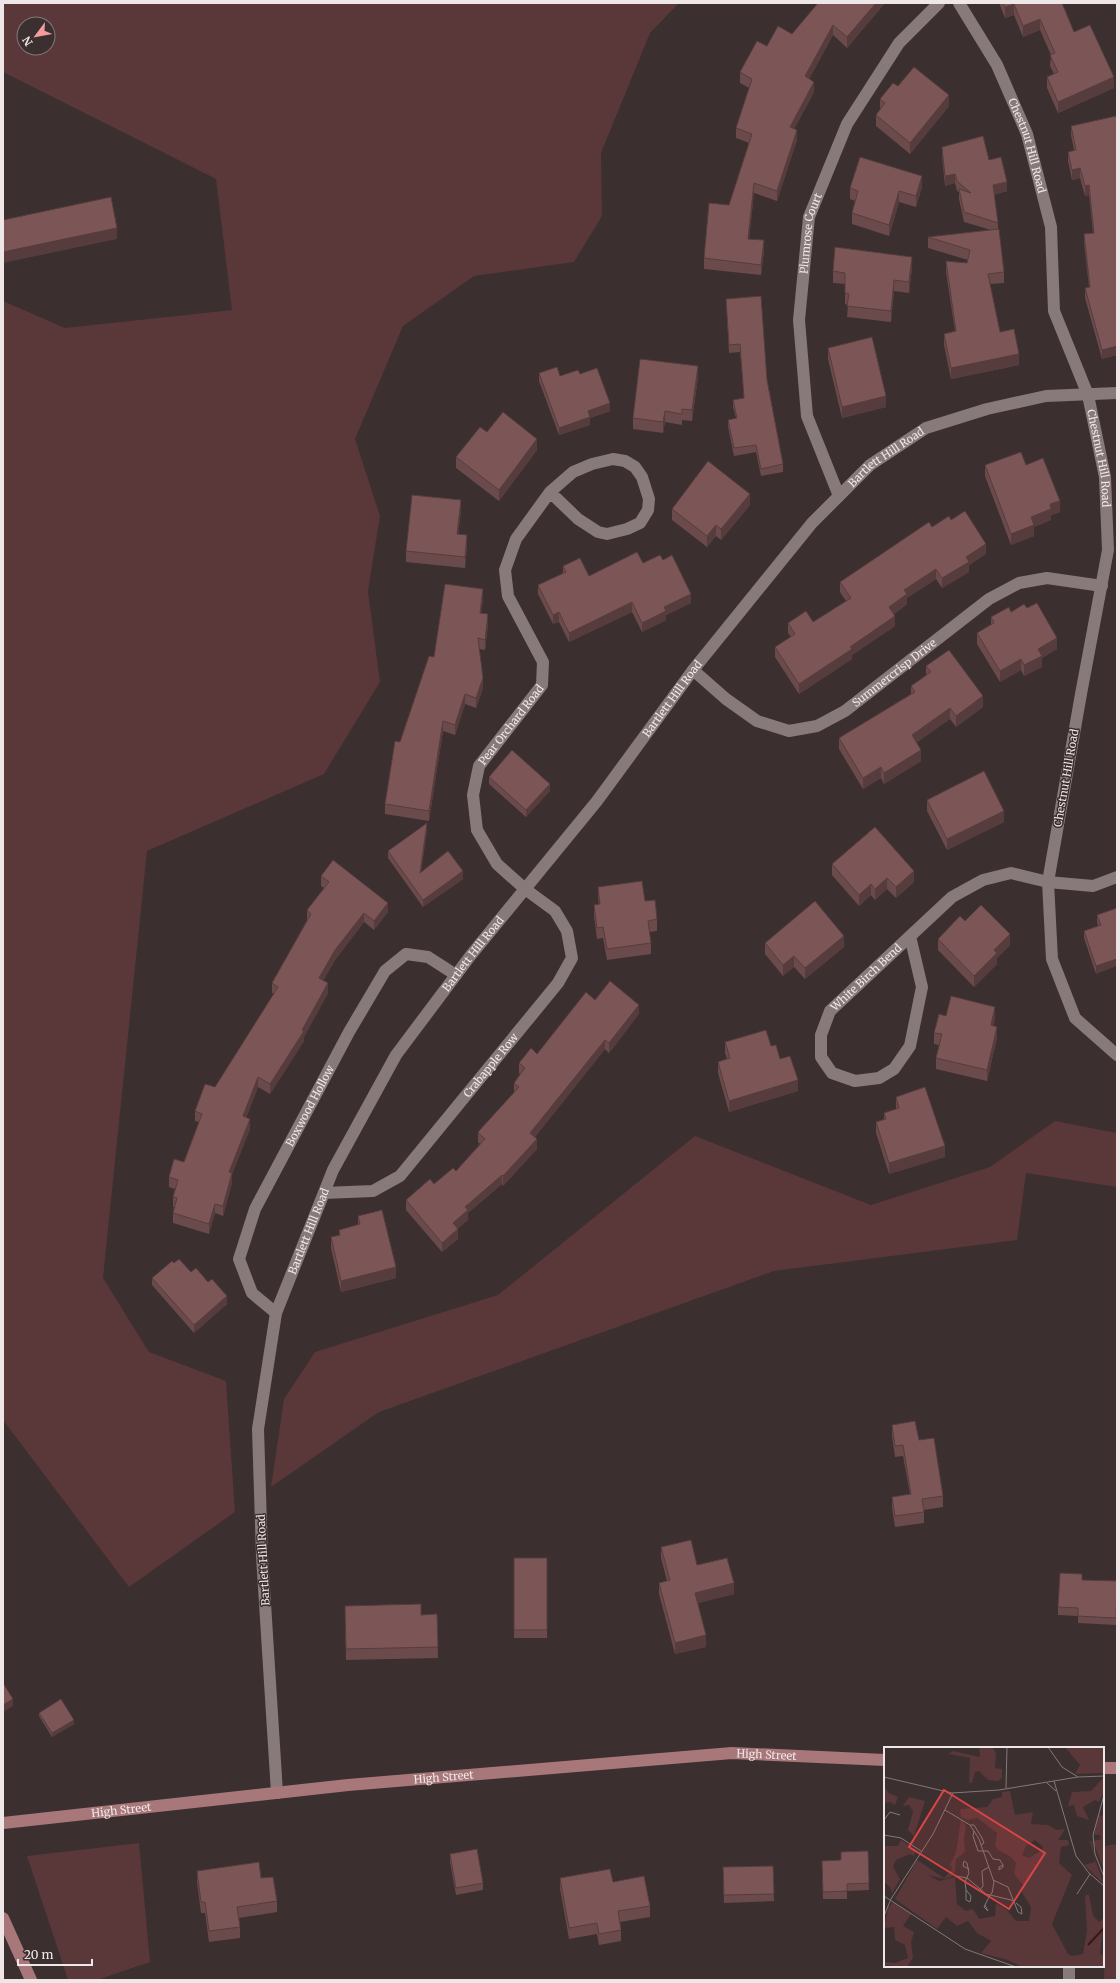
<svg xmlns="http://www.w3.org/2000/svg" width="1120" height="1983" font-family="Merriweather,serif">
  <rect width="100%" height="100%" fill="#3b2f2f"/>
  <path fill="#5a3739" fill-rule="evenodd" d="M3,3H679L650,33L601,153L602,216L574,262L474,276L403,326L355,439L380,516L368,591L380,682L324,774L147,851L103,1278L149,1352L226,1381L235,1512L129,1587L3,1420V301L65,328L232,310L216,179L3,72ZM24,24H48V48H24Z
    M1055,1121L1117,1133V1187L1026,1173L1017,1240L774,1271L379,1412L271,1487L284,1399L315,1352L498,1295L695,1136L871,1205L990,1167Z
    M139,1843L150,1962L97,1980H68L27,1856Z
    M1117,1844V1980H1104L1105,1846Z"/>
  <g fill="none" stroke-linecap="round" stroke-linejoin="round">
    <g stroke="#887a7a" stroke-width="12">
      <path id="s1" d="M959,3L997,65L1027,134L1051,227L1054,311L1088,395L1105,477L1108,550L1081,694L1048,882L1052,959L1075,1018L1117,1055"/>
      <path id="s2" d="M839,496L807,416L799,320L809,217L847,124L899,43L939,3"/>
      <path id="s3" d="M693,670L726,699L757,721L789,731L817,726L845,711L989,599L1019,583L1047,578L1102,586"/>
      <path id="s4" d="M910,936L922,987L910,1046L894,1069L879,1078L855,1081L832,1073L821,1057V1035L830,1011L952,897L983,880L1011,873L1048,882L1093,886L1117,877"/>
      <path id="s5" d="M324,1193L373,1191L400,1176L558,983L572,958L567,931L555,911L525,889L497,864L477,830L473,795L479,766L542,685L543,662L508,596L505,570L516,539L550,492L573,472L592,464L613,459L625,461L635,467L642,477L649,499L648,510L640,523L627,529L607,534L598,532L578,519L550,492"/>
      <path id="s6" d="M276,1313L252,1293L239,1259L255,1209L349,1032L385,971L406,954L428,957L456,975"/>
      <path id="s7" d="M277,1793L262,1556L258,1429L276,1313L333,1170L396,1055L471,955L597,801L693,670L812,523L870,465L926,428L987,409L1046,396L1117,393"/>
      <path d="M1069,1980V1966"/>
    </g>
    <g stroke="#a7777a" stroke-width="12">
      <path d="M1103,1768H1117"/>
      <path id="s8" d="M3,1823L348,1785L732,1753L885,1760"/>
      <path d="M3,1918L31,1980"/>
    </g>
  </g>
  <path fill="#6b4a4b" d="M818,3H885L847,48L833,35L809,79L814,92L794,129L797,140L777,201L754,193L749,239L764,250L761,275L704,269V258L729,205L749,143L736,138V128L749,88L740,83V72L767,46L792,34Z
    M999,3H1062L1074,32L1114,88L1058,113L1047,88V77L1054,74L1050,66L1051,55L1040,30L1023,37L1014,15L1005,18Z
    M898,86L949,106L910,154L876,126V115L880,109V99Z
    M1117,121V355L1102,359L1085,298V288L1089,287L1084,243V234L1093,233L1089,195L1085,196L1080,178L1072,180L1068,161V152L1074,150L1071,135V126Z
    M942,147L989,160L1007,191L994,195L998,223V229L1004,272V283L990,284L1000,332L1019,365L951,379L944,345V334L955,331L946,272V261L967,263L968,260L928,248V237L991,230L964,222L959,199V192L957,191L955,183L945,186L942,156Z
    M922,187L916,207L899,202L889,236L852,224V213L855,201L850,199V188Z
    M912,268L909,293L894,291L891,322L847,317L848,305L845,304V284L833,283V271Z
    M726,299L767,380L783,464V472L761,476L756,452L734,456L728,427V420L736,418L733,407V400L744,398L740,352L729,353Z
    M828,348L886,407L842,418L828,359Z
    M539,373L560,376L580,374L610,411L590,418V425L559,435L539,381Z
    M698,377L692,421L682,420V425L665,422L663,433L633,429V418Z
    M487,432L537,450L499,501L456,468V457Z
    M985,465H1026L1060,512L1051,515V520L1034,527V536L1011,545L985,476Z
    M750,505L721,540L716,536L707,547L672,520V509Z
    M461,511L458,534L467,546L465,568L406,562V551Z
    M951,520L986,554L969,565V572L942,588L936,579L907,598V604L894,614L895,626L852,655V659L799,694L775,657V647L791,637L788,633V623L813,622L846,601L840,592V582L932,527Z
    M663,560L691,603L666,615V620L642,632L632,612L569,642L559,622L553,624L538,594V585L563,573V566L589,576L643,563Z
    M483,599L481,613L488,624L485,650L479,649L483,688L476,708L465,704L455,735L443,731L429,821L385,814V804L400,742L434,657Z
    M1027,608L1057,649L1042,658V667L1024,676L1021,670L1000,682L977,644V633L991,624V617Z
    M926,666L983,707L956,727L950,719L917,742L921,761L884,784L881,778L863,789L839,749V738L911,694V686L926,675Z
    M489,777L550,791L526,817L489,784Z
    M927,800L1004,822L947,850L927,811Z
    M427,830L421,872L463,879L423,907L388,858V851Z
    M832,864L914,882L896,898L887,889L875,900L871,895L859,906L832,875Z
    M321,876L388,912L374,930L364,922L335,960L323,981L328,993L304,1037V1041L270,1094L258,1087L246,1118L250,1129L232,1174V1183L223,1216L215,1213L209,1234L173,1223V1213L174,1207H173V1197L175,1189L169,1187V1177L184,1162L199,1122L195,1121V1111L215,1087L274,994L272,993V983L307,920V910L324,888L321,886Z
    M598,887L645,901L657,919V931L649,932L651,943V954L607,960L603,938L597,939L594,916V905H599L598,898Z
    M1117,908L1096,974L1084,938V931L1098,926L1097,922V915Z
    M965,921L1010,945L997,958V964L974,987L938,950V939Z
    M765,943L844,947L805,979L794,967L783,976L765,954Z
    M595,1000L639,1014L609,1053L605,1049L535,1137L537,1149L503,1186L502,1184L468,1213V1220L458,1228V1239L442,1252L406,1210V1200L456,1171L480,1144L478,1142V1132L514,1093V1083L520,1074L519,1073V1063L537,1054Z
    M946,1016L995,1018L993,1026L997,1038L987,1081L936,1069V1058L939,1045L934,1044V1033Z
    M725,1042L771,1046L780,1059L798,1091L729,1112L718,1073V1062L727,1059L725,1053Z
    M896,1097L945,1157L889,1174L876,1133V1122L884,1119V1113L896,1109Z
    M358,1216L396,1278L341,1292L331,1248V1237L339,1235V1230L358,1225Z
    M174,1263L208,1282L227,1304L194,1333L152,1285V1278Z
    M892,1425L919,1440L943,1496V1507L924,1510V1523L895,1527L892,1508V1497L910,1494L903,1456L895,1457L892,1436Z
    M661,1547L697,1565L734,1594L698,1603L706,1647L675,1654L659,1594V1583L667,1581L661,1558Z
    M514,1558H547V1638H514Z
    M1082,1580L1117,1581L1116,1625L1078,1623V1616L1058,1615V1607Z
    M345,1606L421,1615L437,1614L438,1658L346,1660Z
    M39,1713L74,1724L52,1737L39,1716Z
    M868,1851L869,1890L847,1891V1899H823L822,1861L841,1860V1852Z
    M450,1854L483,1883V1890L456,1895L450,1862Z
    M773,1866L774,1901L724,1903L723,1875Z
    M197,1871L261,1878L277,1901V1912L239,1918L240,1927V1938L209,1942L205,1913H201L197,1882Z
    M560,1878L613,1882L650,1906V1917L620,1922L621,1930V1941L599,1945L597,1934L569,1939L560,1889Z"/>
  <path fill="#573c3d" d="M876,3H885L847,48V37Z
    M1014,4V15L1005,18V7Z
    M1040,19V30L1023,37V26Z
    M833,25V35L805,87V76Z
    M1114,77V88L1058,113V102Z
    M814,82V92L790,137V127Z
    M949,95V106L910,154V143Z
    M797,130V140L777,201V191Z
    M1080,168V178L1072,180V170Z
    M955,174V183L945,186V176Z
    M922,176V187L916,207V196Z
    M1007,182V191L993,195V185Z
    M754,183V193L748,249V239Z
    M1089,185V195L1085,196V186Z
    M899,191V202L889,236V225Z
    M117,228V239L3,263V252Z
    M764,240V250L761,275V265Z
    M912,257V268L909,293V282Z
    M894,280V291L891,322V311Z
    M1117,346V355L1102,359V350Z
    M1019,354V365L951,379V368Z
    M698,366V377L692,421V410Z
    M886,396V407L842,418V407Z
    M610,403V411L590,418V425L559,435V428L588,411Z
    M665,411V422L663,433V422Z
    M537,439V450L499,501V490Z
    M750,494V505L721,540V529Z
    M461,500V511L457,545V534Z
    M1060,501V512L1051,515V520L1034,527V536L1011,545V534L1031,517L1050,504Z
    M716,525V536L707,547V536Z
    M467,535V546L465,568V557Z
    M986,544V554L969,565V572L942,588V578L966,557Z
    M936,569V579L907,598V604L889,617V607L904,590Z
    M483,589V599L480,623V613Z
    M691,594V603L666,615V620L642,632V623L664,607Z
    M632,602V612L569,642V633Z
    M559,612V622L553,624V615Z
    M488,614V624L485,650V640Z
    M895,616V626L852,655V659L799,694V684L850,647Z
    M1057,638V649L1042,658V667L1024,676V665L1038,649Z
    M1021,659V670L1000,682V671Z
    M483,678V688L476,708V698Z
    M465,694V704L455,735V725Z
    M983,696V707L956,727V716Z
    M950,708V719L912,746V735Z
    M443,721V731L429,821V811Z
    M921,750V761L884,784V773Z
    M881,767V778L863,789V778Z
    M550,784V791L526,817V810Z
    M1004,811V822L947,850V839Z
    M427,823V830L420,880V873Z
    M463,871V879L423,907V900Z
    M914,871V882L896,898V887Z
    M887,878V889L875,900V889Z
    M871,884V895L859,906V895Z
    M388,903V912L374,930V921Z
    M364,913V922L335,960L319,988V978L335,950Z
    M1010,934V945L997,958V964L974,987V976L994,950Z
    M844,936V947L805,979V968Z
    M794,956V967L783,976V965Z
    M1117,959V966L1096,974V966Z
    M328,983V993L304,1037V1041L270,1094V1084L302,1030Z
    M639,1005V1014L609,1053V1043Z
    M995,1007V1018L991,1037V1025Z
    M997,1027V1038L987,1081V1070Z
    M605,1040V1049L530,1143V1133Z
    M258,1077V1087L243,1126V1116Z
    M798,1080V1091L729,1112V1101Z
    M250,1119V1129L232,1174V1183L223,1216V1206L229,1172Z
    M537,1139V1149L503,1186V1176Z
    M945,1146V1157L889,1174V1163Z
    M502,1175V1184L468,1213V1220L453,1233V1223L465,1207Z
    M215,1204V1213L209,1234V1224Z
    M458,1229V1239L442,1252V1243Z
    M396,1267V1278L341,1292V1281Z
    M227,1296V1304L194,1333V1325Z
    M734,1583V1594L695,1604V1593Z
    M706,1635V1647L675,1654V1643Z
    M13,1699V1706L3,1712V1705Z
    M74,1720V1724L52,1737V1733Z"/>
  <path fill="#7c5657" stroke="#573c3d" d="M818,3H876L847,37L833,25L805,76L814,82L790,127L797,130L777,191L754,183L748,239L764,240L761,265L704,258L709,203L729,205L752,134L736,128L752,79L740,72L757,41L767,46L778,26L792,34Z
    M1003,3H1062L1074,32L1090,25L1114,77L1058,102L1047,77L1058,72L1050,55L1055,53L1040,19L1023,26L1014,4L1005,7Z
    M914,67L949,95L910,143L876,115L885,103L880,99L893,83L898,86Z
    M1116,116L1117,121V346L1102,350L1085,288L1090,287L1084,234L1094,233L1089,185L1085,186L1080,168L1072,170L1068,152L1076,150L1071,126Z
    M983,136L989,160L1001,157L1007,182L993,185L998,223L964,212L959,189L971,193L957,181L955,174L945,176L942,147Z
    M860,157L922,176L916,196L899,191L889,225L852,213L858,191L850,188Z
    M111,197L117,228L3,252V220Z
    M999,229L1004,272L988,274L1000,332L1014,329L1019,354L951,368L944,334L956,331L946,261L967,263L970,250L928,237Z
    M835,247L912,257L909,282L894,280L891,311L847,306L849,294L845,293V273L833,271Z
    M761,296L767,380L783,464L761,469L756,445L734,448L728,420L737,418L733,400L744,398L740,344L729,345L726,299Z
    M872,337L886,396L842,407L828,348Z
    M640,359L698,366L692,410L682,409V414L665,411L663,422L633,418Z
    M557,367L560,376L578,370L580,374L597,368L610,403L588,411L590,417L559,428L539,373Z
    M503,412L537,439L499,490L456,457L480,427L487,432Z
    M1021,452L1026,465L1043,458L1060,501L1050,504L1051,509L1031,517L1034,525L1011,534L985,465Z
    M708,461L750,494L721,529L716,525L707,536L672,509Z
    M412,495L461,500L457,534L467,535L465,557L406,551Z
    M965,511L986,544L966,557L969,562L942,578L936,569L904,590L907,594L889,607L895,616L850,647L852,649L799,684L775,647L795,634L788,623L806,611L813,622L851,598L840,582L929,522L932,527L949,516L951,520Z
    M637,552L643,563L660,555L663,560L672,555L691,594L664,607L666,611L642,623L632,602L569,633L559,612L553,615L538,585L566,572L563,566L580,558L589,576Z
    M445,584L483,589L480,613L488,614L485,640L478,638L483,678L476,698L465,694L455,725L443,721L429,811L385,804L395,741L400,742L429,656L434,657Z
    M1037,603L1057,638L1038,649L1042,656L1024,665L1021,659L1000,671L977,633L994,623L991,617L1009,607L1011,612L1024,604L1027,608Z
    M949,650L983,696L956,716L950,708L912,735L921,750L884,773L881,767L863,778L839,738L915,692L911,686L931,672L926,666Z
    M512,750L550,784L526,810L489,777Z
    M984,771L1004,811L947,839L927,800Z
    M427,823L420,873L448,851L463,871L423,900L388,851Z
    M875,827L914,871L896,887L887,878L875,889L871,884L859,895L832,864Z
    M333,860L388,903L374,921L364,913L335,950L319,978L328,983L302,1030L304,1031L270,1084L258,1077L243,1116L250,1119L229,1172L232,1173L223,1206L215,1204L209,1224L173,1213L177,1198L173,1197L178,1180L169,1177L174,1159L184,1162L202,1114L195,1111L205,1084L215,1087L278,987L272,983L311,914L307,910L329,882L321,876Z
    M642,881L645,901L655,900L657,919L648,921L651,943L607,949L603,927L597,928L594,905L600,904L598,887Z
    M815,901L844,936L805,968L794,956L783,965L765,943Z
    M981,905L1010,934L994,950L997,953L974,976L938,939L960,916L965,921Z
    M1117,908V959L1096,966L1084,931L1101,925L1097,915Z
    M610,981L639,1005L609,1043L605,1040L530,1133L537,1139L503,1176L502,1175L465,1207L468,1210L453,1223L458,1229L442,1243L406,1200L430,1179L434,1184L453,1168L456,1171L485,1139L478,1132L519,1087L514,1083L525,1068L519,1063L531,1048L537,1054L586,992L595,1000Z
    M951,996L995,1007L991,1025L997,1027L987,1070L936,1058L942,1034L934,1033L939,1014L946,1016Z
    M766,1030L771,1046L776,1045L780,1059L790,1056L798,1080L729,1101L718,1062L730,1058L725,1042Z
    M925,1087L945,1146L889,1163L876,1122L886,1119L884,1113L899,1108L896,1097Z
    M382,1210L396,1267L341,1281L331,1237L340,1235L339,1230L360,1224L358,1216Z
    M179,1259L191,1272L196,1268L208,1282L212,1279L227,1296L194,1325L152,1278L172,1261L174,1263Z
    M915,1421L919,1440L934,1438L943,1496L922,1499L924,1512L895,1516L892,1497L911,1494L903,1445L895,1446L892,1425Z
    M691,1540L697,1565L727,1558L734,1583L695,1593L706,1635L675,1643L659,1583L670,1580L661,1547Z
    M514,1558H547V1630H514Z
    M1060,1573L1082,1574V1580L1117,1581L1116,1618L1078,1616V1608L1058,1607Z
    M421,1604V1615L437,1614L438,1647L346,1649L345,1606Z
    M3,1683L13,1699L3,1705Z
    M61,1699L74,1720L52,1733L39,1713Z
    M477,1849L483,1883L456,1888L450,1854Z
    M868,1851L869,1883L847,1884V1891L823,1892L822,1861L841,1860V1852Z
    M259,1862L261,1878L273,1877L277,1901L237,1907L240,1927L209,1931L205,1902H201L197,1871Z
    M773,1866L774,1894L724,1895L723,1867Z
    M610,1869L613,1882L644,1876L650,1906L618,1911L621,1930L599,1934L597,1923L569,1928L560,1878Z"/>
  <g text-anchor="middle" stroke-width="3" stroke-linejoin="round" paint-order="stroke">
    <g font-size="11" fill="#efe7e7" stroke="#3b2f2f">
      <text dy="4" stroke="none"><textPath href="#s1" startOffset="159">Chestnut Hill Road</textPath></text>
      <text dy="4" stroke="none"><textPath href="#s2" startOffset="270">Plumrose Court</textPath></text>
      <text dy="4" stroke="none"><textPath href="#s1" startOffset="483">Chestnut Hill Road</textPath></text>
      <text dy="4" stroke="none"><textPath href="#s7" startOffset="1542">Bartlett Hill Road</textPath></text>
      <text dy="4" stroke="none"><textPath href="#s3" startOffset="238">Summercrisp Drive</textPath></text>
      <text dy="4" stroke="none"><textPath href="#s7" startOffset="1218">Bartlett Hill Road</textPath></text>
      <text dy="4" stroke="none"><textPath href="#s5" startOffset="640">Pear Orchard Road</textPath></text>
      <text transform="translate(1066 778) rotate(-80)" y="4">Chestnut Hill Road</text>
      <text dy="4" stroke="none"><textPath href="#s7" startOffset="894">Bartlett Hill Road</textPath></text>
      <text dy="4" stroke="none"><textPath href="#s4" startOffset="323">White Birch Bend</textPath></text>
      <text dy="4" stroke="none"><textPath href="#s5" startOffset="223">Crabapple Row</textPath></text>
      <text dy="4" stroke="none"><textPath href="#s6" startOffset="237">Boxwood Hollow</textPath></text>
      <text dy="4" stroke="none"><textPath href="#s7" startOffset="570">Bartlett Hill Road</textPath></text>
      <text transform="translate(263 1560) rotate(-93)" y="4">Bartlett Hill Road</text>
      <text dy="4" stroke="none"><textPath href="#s8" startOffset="767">High Street</textPath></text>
      <text dy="4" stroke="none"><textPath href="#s8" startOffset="443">High Street</textPath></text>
      <text dy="4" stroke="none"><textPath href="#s8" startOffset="119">High Street</textPath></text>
    </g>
  </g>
  <g transform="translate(884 1747)">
    <rect width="220" height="220" fill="#3b2f2f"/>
    <path d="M95,0H109L112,7L111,21L118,22V31L114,34L104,33L95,24L91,25L88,36H85L86,11L64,7L69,4L96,10ZM181,0H220V26L191,27L196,18ZM220,30V45L215,55L211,53L199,60L205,73L193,69L190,58L184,59L188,45L207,44ZM0,39L5,46L14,50L11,58L6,55L0,56ZM126,44L131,68L149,65L147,77L164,78L173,83L181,82L174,93H184L185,98L177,100L175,116L188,128L168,177L184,207L188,209L199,207L203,184L201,148H205L209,168L215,175L220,171L216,207L220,208V220H138L124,213L97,206L107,194L93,186L84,174L73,179L62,170L53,182L11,152L33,113L60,131L69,121L66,118L72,105L77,72L82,79L80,90L81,105L72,112L71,124L67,130L61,132L44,128L55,134L71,130L73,157L82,164L88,162L91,165L95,172L111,169L112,156L123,163L132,174H145L147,160L138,146L139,138L130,127L132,116L127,110L114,103L111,98L113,86L93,71L84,73L77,70L76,62L103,60L109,52L118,50V45ZM151,93L159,100L158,103L145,111L138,108L142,99ZM25,50L41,54L30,89L24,83L29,65L25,58L19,59ZM214,68L220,69V124L209,94L217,92L216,88H210ZM17,93L32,103L30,109L26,107L12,113L9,120L16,132L8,146L6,140L0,135V99H14ZM206,94H208L210,110L220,137L200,118L211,115ZM9,155L27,167L19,179L30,185L27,196L29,211L23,220L0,218V215L11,216L24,211L21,198L11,193L10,180L0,181L4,161Z" fill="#5a3739" fill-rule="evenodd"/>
    <path fill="none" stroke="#361618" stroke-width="2" d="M204,198L220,181"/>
    <path fill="none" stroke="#837979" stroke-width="1" d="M164,0L178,20L194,30M0,30L68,46L115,43L194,30L220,29M170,34L192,109L205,126L220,139M163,36L172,44M122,41L123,0M220,48L209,88L211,107L220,130M61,63L86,78L95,92L110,135L108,146L106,148L100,160L104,164L101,158M0,73L6,65L16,68M86,78H90L98,91L100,96L97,98M90,84L89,89L94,104H104L109,112L116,113L117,115L119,118V120L115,123V120L119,118M0,88L17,91L37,104M72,129L83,131L102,147L131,154M109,133L124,140L134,165L138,167L137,160L132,156M82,143L87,149L86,155L82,153V143L81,135L85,126L83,116L80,114L79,119L85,122M96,143L99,139L98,124L105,120M193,147L206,127M0,149L81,202L132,220M0,169L7,152L49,87L69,46"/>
    <path fill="#da4545" fill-opacity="0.15" stroke="#da4545" stroke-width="2" d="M60,43L161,106L125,162L25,100Z"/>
    <rect width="220" height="220" fill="none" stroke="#efe7e7" stroke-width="2"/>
  </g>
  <rect width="1120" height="1983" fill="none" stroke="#efe7e7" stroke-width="8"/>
  <g transform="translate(36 36) rotate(238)"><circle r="19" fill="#3b2f2f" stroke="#837979"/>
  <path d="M0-3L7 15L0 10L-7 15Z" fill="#f59b9f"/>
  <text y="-6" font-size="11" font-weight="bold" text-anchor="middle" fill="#efe7e7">N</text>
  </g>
  <path d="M18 1959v6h74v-6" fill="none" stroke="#efe7e7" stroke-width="2"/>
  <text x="24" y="1959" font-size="12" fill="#efe7e7" stroke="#3b2f2f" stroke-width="3" paint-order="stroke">20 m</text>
</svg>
